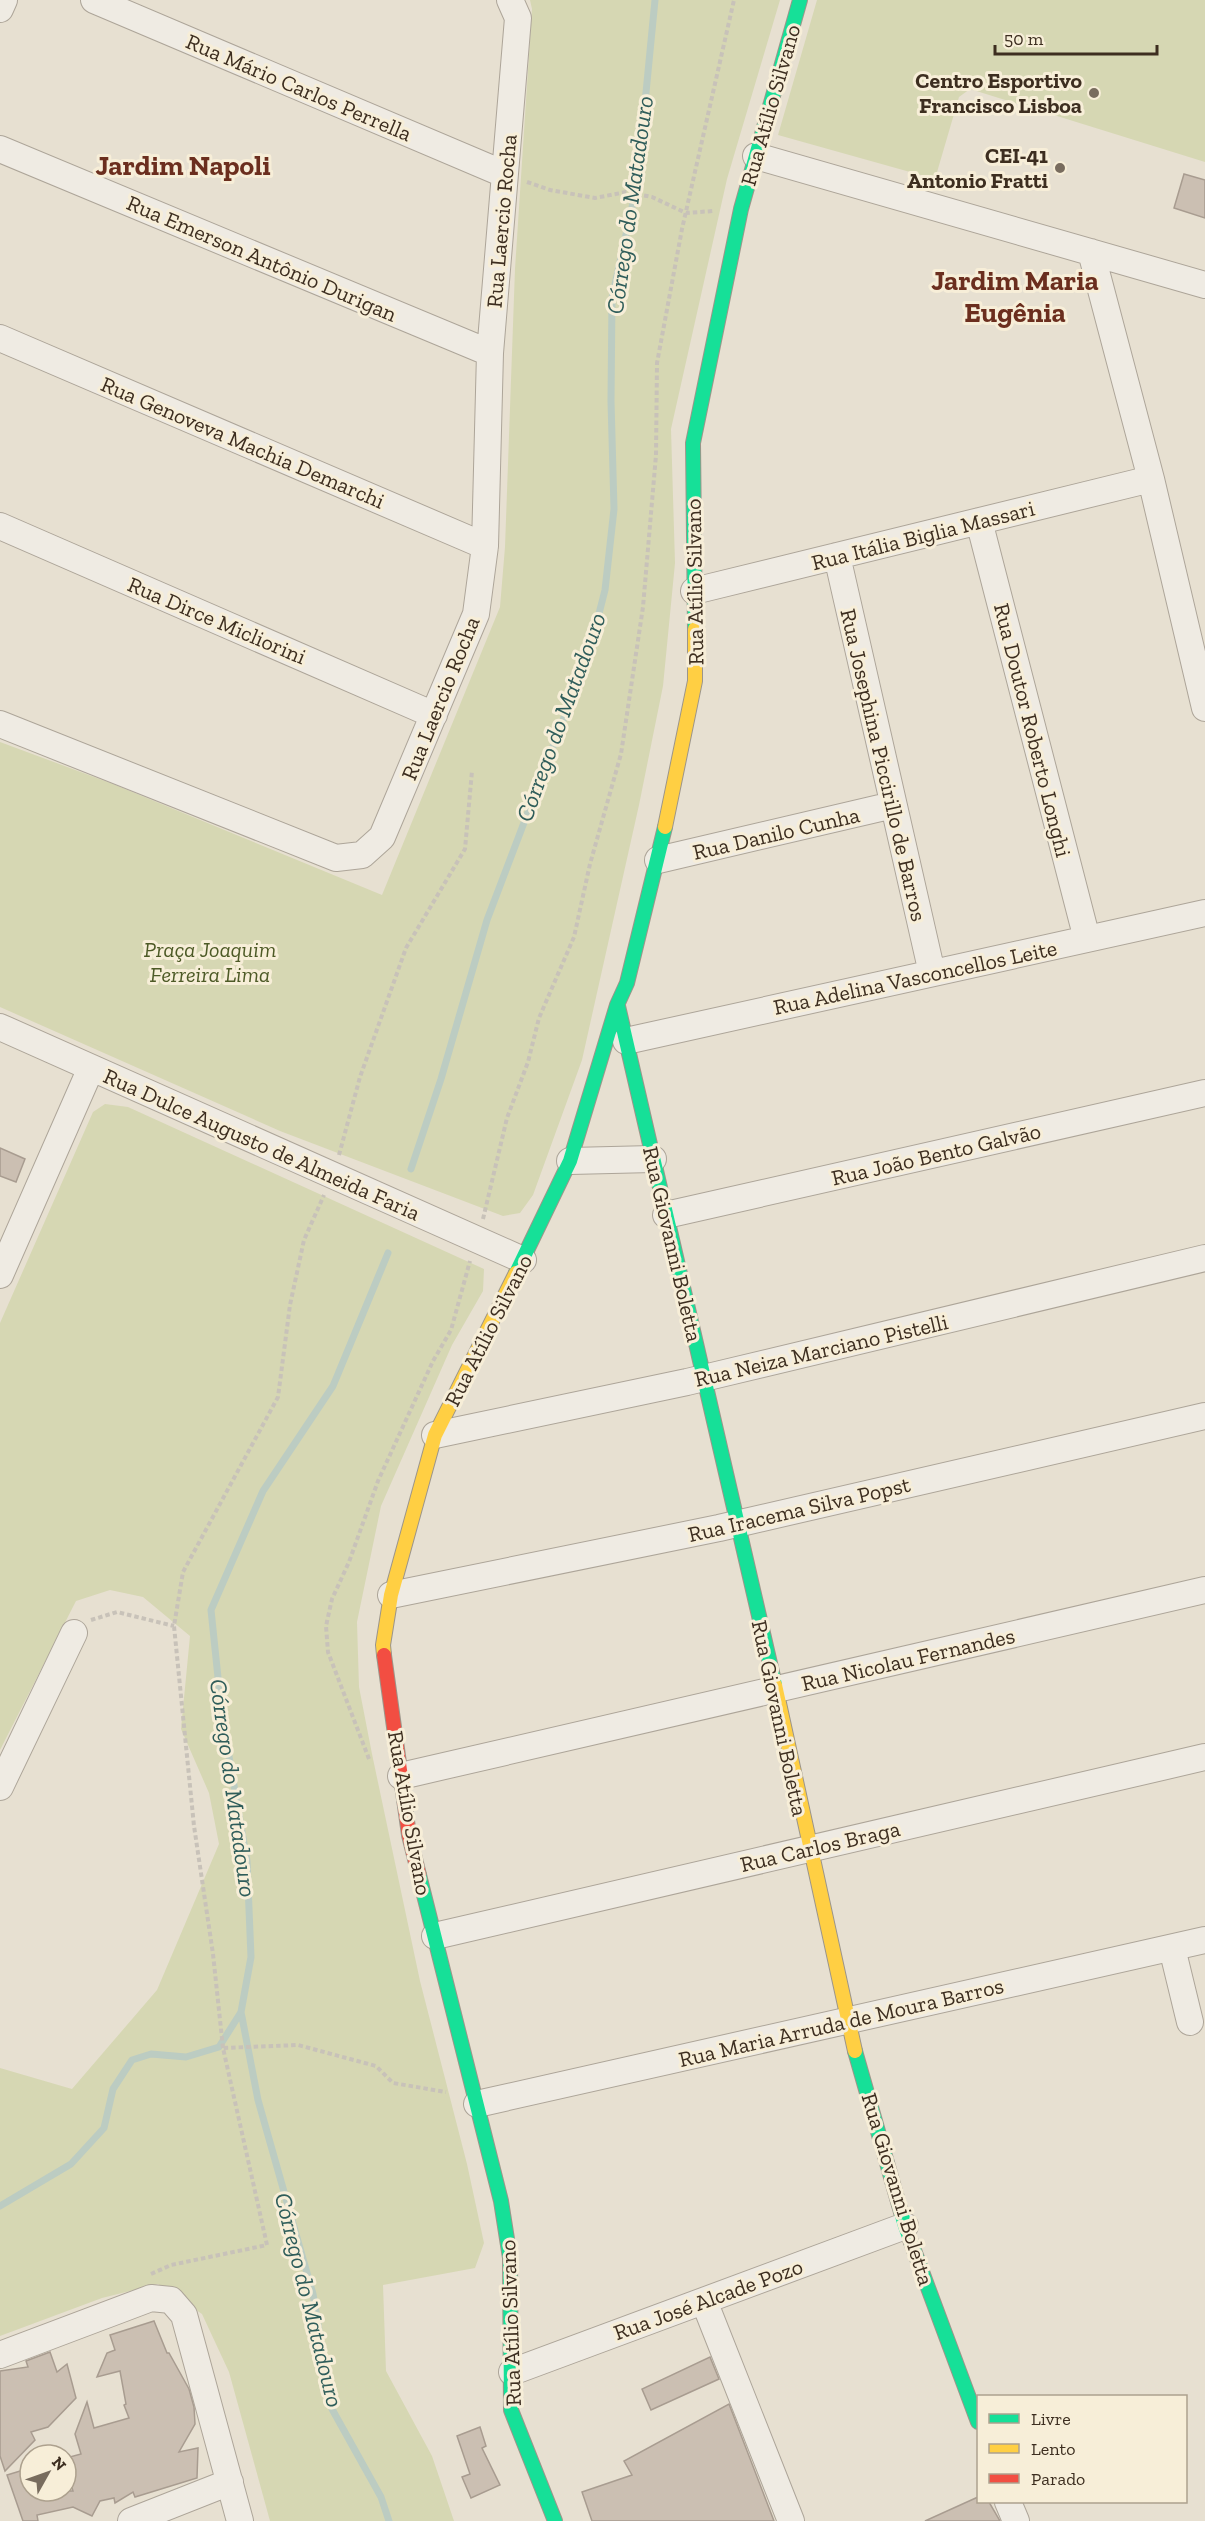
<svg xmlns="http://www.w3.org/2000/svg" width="1205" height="2521" font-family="'Zilla Slab',serif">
  <rect width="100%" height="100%" fill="#e7e0d1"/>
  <path fill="#d6d7b3" d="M530,0H780L727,179L671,429L675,563L663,686L639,805L582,1060L533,1195L520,1213L503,1216L280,1131L0,1007V742L113,784L382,895L500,607L505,547L515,269L532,9Z
    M817,0H1205V162L970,89L959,97L935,179L778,135Z
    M105,1104L128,1107L484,1269L483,1291L452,1345L381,1506L357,1622L359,1687L372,1754L420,1981L467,2164L484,2243L475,2268L383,2285L386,2371L432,2456L454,2521H270L229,2372L202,2314L158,2284L102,2298L0,2336V2068L72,2089L157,1990L219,1844L209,1793L181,1729L190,1636L143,1597L110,1590L76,1601L0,1750V1323L93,1112Z"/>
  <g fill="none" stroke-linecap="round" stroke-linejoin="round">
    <path stroke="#bcccc2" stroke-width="7" d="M411,1169L441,1079L487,920L590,649L605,590L614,509L611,401L612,298L637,185L655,0
      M388,1253L333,1386L263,1491L211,1610L222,1716L247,1861L251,1957L241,2012L258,2100L313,2294L332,2409L381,2497L389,2521
      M0,2206L71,2164L104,2128L113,2089L132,2060L151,2054L186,2057L219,2047L241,2012"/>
  </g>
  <path fill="#cbbfb2" stroke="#a89c90" stroke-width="1.5" d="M1184,174L1205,180V218L1174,208Z
    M0,1148L25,1159L16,1182L0,1176Z
    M154,2321L167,2353H169L189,2389L194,2407L195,2424L179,2452L198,2448L197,2478L135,2497L133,2492L115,2503L114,2498L100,2501L92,2516L73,2507L37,2515L38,2521H23L7,2475L30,2468V2491H73L66,2470V2458L81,2454L75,2434L87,2402L94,2428L129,2418L124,2405L126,2404L120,2371L97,2377L107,2353L115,2350L110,2335Z
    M50,2352L57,2372L67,2364L76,2398L48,2427L31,2432L35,2440L5,2471L0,2456V2371L28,2367L26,2361Z
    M710,2357L719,2379L651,2410L642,2389Z
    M729,2404L774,2521H592L582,2492L632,2475L624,2461Z
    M480,2427L486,2446L482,2448L500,2485L471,2498L462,2477L470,2474L457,2436Z
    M978,2497V2502H989L1000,2521H925Z"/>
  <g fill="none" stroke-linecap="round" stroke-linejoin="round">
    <defs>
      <path id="street" d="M94,0L504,174
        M0,9L4,0
        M0,149L490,353
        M756,156L1205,285
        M1091,252L1151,479L1205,708
        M0,338L485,546
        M979,521L1087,939
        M0,526L434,715
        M837,556L932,973
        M694,591L1151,479
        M0,724L336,858L362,855L382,837L476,614L485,546L490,353L518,18L510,0
        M658,860L893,805
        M0,1027L523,1260
        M626,1041L1205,913
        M570,1161L653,1159
        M666,1215L1205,1093
        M0,1275L91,1068
        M435,1435L687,1382L1205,1258
        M391,1595L719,1528L1205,1416
        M401,1776L1205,1590
        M0,1787L74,1633
        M435,1936L1205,1757
        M1172,1948L1190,2022
        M477,2104L1205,1940
        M704,2301L791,2521
        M0,2355L151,2298L171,2300L184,2315L240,2521
        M512,2372L905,2226
        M1008,2502L1016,2521
        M131,2521L230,2482"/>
      <path id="fast" d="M695,629L693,443L741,209L800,0
        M618,1006L775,1685
        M516,1273L570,1161L617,1005L627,983L665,827
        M419,1875L501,2201L510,2258L511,2410L555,2521
        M855,2051L905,2226L978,2422"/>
      <path id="slow" d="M665,827L695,681V629
        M384,1655L383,1645L391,1595L435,1435L516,1273
        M775,1685L855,2051"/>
      <path id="jam" d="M384,1655L409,1835L419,1875"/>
    </defs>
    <use href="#street" stroke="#ada599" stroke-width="28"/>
    <use href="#fast" stroke="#9c958a" stroke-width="16"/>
    <use href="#slow" stroke="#9c958a" stroke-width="16"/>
    <use href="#jam" stroke="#9c958a" stroke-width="16"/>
    <path stroke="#c8c2b9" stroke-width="4" stroke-dasharray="4.5 3" stroke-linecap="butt" d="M527,182L550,190L595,198L626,192L652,197L686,213L713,211
      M339,1155L360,1077L406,948L465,849L472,771
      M483,1219L507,1118L528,1062L539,1018L574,937L590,864L621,754L643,607L656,455L657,363L682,229L734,0
      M91,1620L117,1612L174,1626
      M369,1759L328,1652L326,1626L332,1599L349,1562L378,1481L433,1361L451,1330L470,1261
      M223,2048L213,1954L194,1826L174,1626L183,1572L278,1397L290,1305L304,1240L324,1195
      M151,2274L171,2265L267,2245L223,2048L298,2045L376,2066L393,2083L446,2092"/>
    <use href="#street" stroke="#efebe3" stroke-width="26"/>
    <use href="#fast" stroke="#16e098" stroke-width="14"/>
    <use href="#slow" stroke="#ffcf43" stroke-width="14"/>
    <use href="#jam" stroke="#f24e42" stroke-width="14"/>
  </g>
  <g fill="#786c5e" stroke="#f7eed8" stroke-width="2">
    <circle cx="1094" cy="93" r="6"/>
    <circle cx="1060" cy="168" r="6"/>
  </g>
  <g text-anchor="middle" stroke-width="6" stroke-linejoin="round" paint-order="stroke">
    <g font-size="22" font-weight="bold" fill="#3d2e20" stroke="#f7eed8" text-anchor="end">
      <text x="1082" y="88">Centro Esportivo<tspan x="1082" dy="25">Francisco Lisboa</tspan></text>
      <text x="1048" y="163">CEI-41<tspan x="1048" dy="25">Antonio Fratti</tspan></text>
    </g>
    <g font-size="22" fill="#3d2e20" stroke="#f7eed8">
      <text transform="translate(299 87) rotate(23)" y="8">Rua Mário Carlos Perrella</text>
      <text transform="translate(770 105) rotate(-74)" y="8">Rua Atílio Silvano</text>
      <text transform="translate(501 221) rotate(-85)" y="8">Rua Laercio Rocha</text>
      <text transform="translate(262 258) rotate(23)" y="8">Rua Emerson Antônio Durigan</text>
      <text transform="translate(243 442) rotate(23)" y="8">Rua Genoveva Machia Demarchi</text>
      <text transform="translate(923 535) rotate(-14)" y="8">Rua Itália Biglia Massari</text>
      <text transform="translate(694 582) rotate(-91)" y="8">Rua Atílio Silvano</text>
      <text transform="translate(217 620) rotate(23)" y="8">Rua Dirce Micliorini</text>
      <text transform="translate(440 698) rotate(-68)" y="8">Rua Laercio Rocha</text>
      <text transform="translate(1033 730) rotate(76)" y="8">Rua Doutor Roberto Longhi</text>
      <text transform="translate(884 765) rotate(77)" y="8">Rua Josephina Piccirillo de Barros</text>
      <text transform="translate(776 833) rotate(-13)" y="8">Rua Danilo Cunha</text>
      <text transform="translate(915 977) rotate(-12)" y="8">Rua Adelina Vasconcellos Leite</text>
      <text transform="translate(262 1144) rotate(24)" y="8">Rua Dulce Augusto de Almeida Faria</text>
      <text transform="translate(936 1154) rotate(-13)" y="8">Rua João Bento Galvão</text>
      <text transform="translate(673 1244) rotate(77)" y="8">Rua Giovanni Boletta</text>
      <text transform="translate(488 1330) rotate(-63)" y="8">Rua Atílio Silvano</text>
      <text transform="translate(821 1350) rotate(-13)" y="8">Rua Neiza Marciano Pistelli</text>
      <text transform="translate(799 1509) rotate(-13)" y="8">Rua Iracema Silva Popst</text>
      <text transform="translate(908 1659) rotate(-13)" y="8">Rua Nicolau Fernandes</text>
      <text transform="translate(780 1718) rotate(78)" y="8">Rua Giovanni Boletta</text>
      <text transform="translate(410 1813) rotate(80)" y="8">Rua Atílio Silvano</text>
      <text transform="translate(820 1846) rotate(-13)" y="8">Rua Carlos Braga</text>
      <text transform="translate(841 2022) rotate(-13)" y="8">Rua Maria Arruda de Moura Barros</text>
      <text transform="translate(898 2189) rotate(73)" y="8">Rua Giovanni Boletta</text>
      <text transform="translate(708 2299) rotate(-20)" y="8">Rua José Alcade Pozo</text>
      <text transform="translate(510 2323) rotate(-92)" y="8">Rua Atílio Silvano</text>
    </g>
    <g font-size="22" font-style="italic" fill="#4d5a26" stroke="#f7eed8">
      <text x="210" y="957">Praça Joaquim<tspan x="210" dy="25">Ferreira Lima</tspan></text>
    </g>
    <g font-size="24" font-style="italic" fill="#2f5d5a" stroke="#f7eed8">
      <text transform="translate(630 205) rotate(-82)" y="8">Córrego do Matadouro</text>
      <text transform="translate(561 717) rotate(-70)" y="8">Córrego do Matadouro</text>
      <text transform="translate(233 1788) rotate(82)" y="8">Córrego do Matadouro</text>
      <text transform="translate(309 2300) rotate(76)" y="8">Córrego do Matadouro</text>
    </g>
    <g font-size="28" font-weight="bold" fill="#6b2e1e" stroke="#f7eed8">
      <text x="183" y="175">Jardim Napoli</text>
      <text x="1015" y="290">Jardim Maria<tspan x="1015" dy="32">Eugênia</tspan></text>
    </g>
  </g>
  <rect x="977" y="2395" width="210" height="108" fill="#f7eed8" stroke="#ada18e" stroke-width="1.5"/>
  <rect x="989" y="2414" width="30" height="9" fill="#16e098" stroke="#ada18e" stroke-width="1.5"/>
  <text x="1031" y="2425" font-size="18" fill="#3d2e20">Livre</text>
  <rect x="989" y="2444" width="30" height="9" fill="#ffcf43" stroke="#ada18e" stroke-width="1.5"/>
  <text x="1031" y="2455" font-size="18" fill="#3d2e20">Lento</text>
  <rect x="989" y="2474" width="30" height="9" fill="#f24e42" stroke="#ada18e" stroke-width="1.5"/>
  <text x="1031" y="2485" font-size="18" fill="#3d2e20">Parado</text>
  <g transform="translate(48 2473) rotate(50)"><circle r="28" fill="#f7eed8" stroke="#ada18e" stroke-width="1.5"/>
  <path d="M0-4.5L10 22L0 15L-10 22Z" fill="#786c5e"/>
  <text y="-9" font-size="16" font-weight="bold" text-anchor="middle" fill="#3d2e20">N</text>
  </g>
  <path d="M995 45v9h162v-9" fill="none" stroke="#3d2e20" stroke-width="3"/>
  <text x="1004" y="45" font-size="18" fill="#3d2e20" stroke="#f7eed8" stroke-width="4.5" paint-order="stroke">50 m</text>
</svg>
